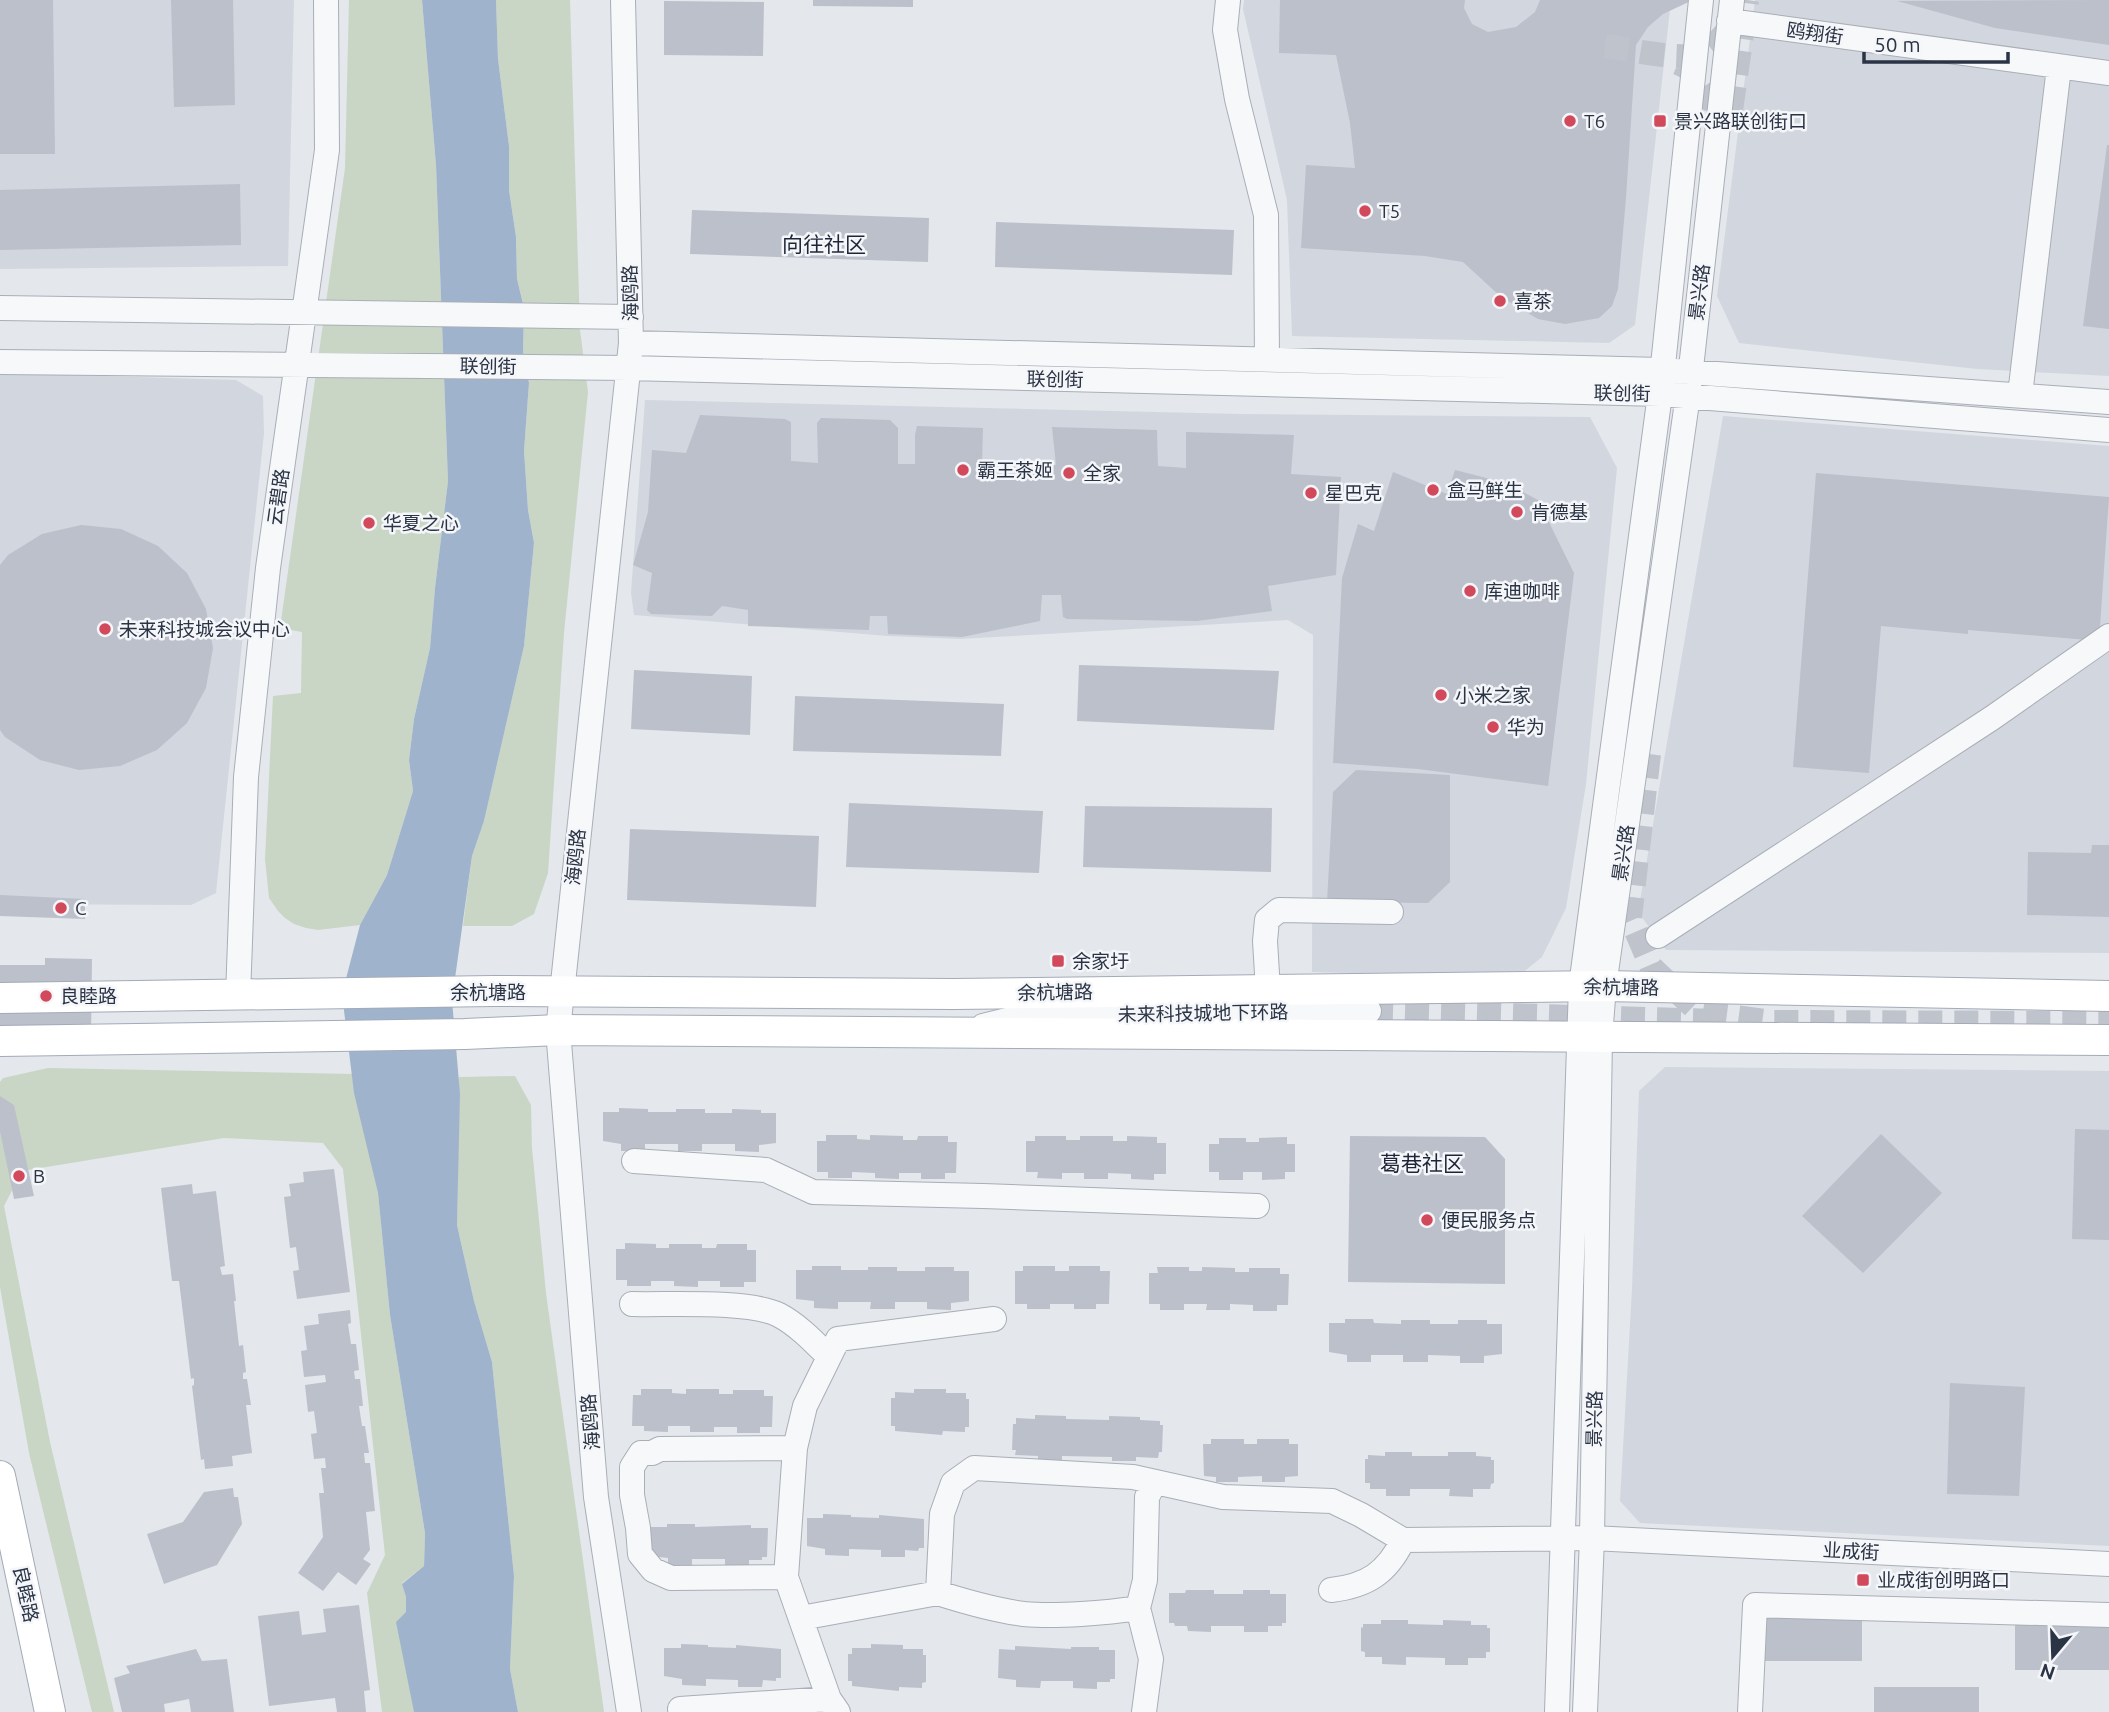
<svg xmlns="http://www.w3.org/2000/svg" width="2109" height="1712" font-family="Ubuntu,'Noto Sans SC',sans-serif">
  <rect width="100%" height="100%" fill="#e4e7ec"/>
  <path fill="#d2d6de" d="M0,0H294L288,266L0,269Z
    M1244,0H1671L1635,325L1609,343L1292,336L1287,200L1243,9Z
    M1755,0H2109V376L1977,369L1739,343L1717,296Z
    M0,373L236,380L263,396L264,433L216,893L191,905L0,904Z
    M645,400L1241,414L1590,417L1617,468L1586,784L1566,908L1542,957L1517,977L1312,972L1313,635L1288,620L960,639L888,636L634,615L631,593Z
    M1723,416L2109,446V953L1666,950L1638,912Z
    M1665,1067L2109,1071V1546L1640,1523L1620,1501L1632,1289L1639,1091Z"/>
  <path fill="#c9d6c5" d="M349,0H422L436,165L448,481L435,588L430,648L414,719L409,760L413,791L387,875L360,925L318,930L306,928L294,924L285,918L278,911L269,898L265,859L273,696L301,693L302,632L280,628L345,168Z
    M496,0H570L580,330L588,392L564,633L548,873L534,914L512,926H463L472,856L484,821L524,646L534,543L528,510L524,451L529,383L523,352L524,308L517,279L516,237L509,190V146L498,59Z
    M48,1068L352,1074L378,1193L390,1315L425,1533L424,1566L402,1583L406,1597L415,1712H382L367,1593L385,1555L343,1169L323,1143L224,1138L22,1171L4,1206L50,1442L114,1712H92L29,1453L0,1287V1082L3,1078Z
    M515,1076L531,1105L532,1148L546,1293L604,1712H518L510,1669L514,1576L492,1362L474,1301L457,1225L459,1077Z"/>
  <path fill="#9fb4cc" d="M422,0H496L498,59L509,146V190L516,237L517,279L524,308L523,352L529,383L524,451L528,510L534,543L524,646L484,821L472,856L452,1000L460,1094L457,1225L474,1301L492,1362L514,1576L510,1669L518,1712H414L396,1622L406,1612V1597L402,1584L424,1566L425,1533L390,1315L378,1193L354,1093L342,994L360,925L387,875L413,791L409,760L414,719L430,648L435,588L448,481L436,165Z"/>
  <path fill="#bbc0ca" d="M0,0H53L55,154H0Z
    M171,0H233L235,105L174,107Z
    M813,0H913V7L813,6Z
    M1280,0H1465L1464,8L1472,24L1488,32L1516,27L1535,12L1540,0H1693L1663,14L1648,27L1636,45L1626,198L1618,289L1612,306L1599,318L1565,324L1538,319L1501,297L1463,262L1425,256L1301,248L1306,165L1355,168L1350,123L1336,55L1279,53Z
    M2109,0V45L1995,28L1897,1Z
    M664,1L764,2L763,56L664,55Z
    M2107,145H2109V329L2083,326Z
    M240,184L241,245L0,250V190Z
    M692,210L929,218L928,262L690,254Z
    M996,222L1234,230L1232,275L995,267Z
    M700,415L785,419L791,422V461L818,463L817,423L821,418L890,420L898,428V464H915V435L917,426L983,428L982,464L1056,465L1052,427L1157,430L1158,466L1186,468V432L1294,435L1291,474L1341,477L1336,575L1268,586L1272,611L1197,621L1067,619L1063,617L1061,595H1042L1040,621L962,637L888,634L887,616H870L869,630L748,626V610L722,606L712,616L651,614L647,610L652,573L633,565L648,512L652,450L686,453Z
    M1455,470L1506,483L1538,500L1574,573L1548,786L1418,769L1333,763L1342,578L1358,524L1374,531L1393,472L1447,494Z
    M1816,473L2109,497L2099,641L1968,630V634L1881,626L1869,773L1793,767Z
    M81,525L121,529L158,546L187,573L206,609L213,648L206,688L187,723L157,750L120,766L79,770L40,760L5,737L0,730V565L8,555L42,534Z
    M1079,665L1279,671L1274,730L1077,721Z
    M634,670L752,676L750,735L631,729Z
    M795,696L1004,704L1001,756L793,751Z
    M1356,770L1450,775V882L1428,903L1327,902L1333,792Z
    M849,803L1043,811L1039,873L846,867Z
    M1085,806L1272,808L1271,872L1083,867Z
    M630,829L819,836L816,907L627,900Z
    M2092,845H2109V917L2027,915L2028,852L2091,853Z
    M0,895L85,899V919L0,916Z
    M45,958L92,959L91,1036L0,1028V965H45Z
    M0,1096L14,1105L34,1196L14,1199L0,1131Z
    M619,1108L648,1109V1112H676V1109H705V1113H732V1109L761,1110V1113H776V1143L759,1145V1152L735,1151V1144H702V1151H678V1144H645V1151H621V1144L603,1141V1112H619Z
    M2075,1129L2109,1130V1240L2072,1239Z
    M1881,1134L1942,1193L1863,1273L1802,1216Z
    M826,1135H857V1139L870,1140V1135L903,1136V1140H917L918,1136H948V1142H957L956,1173H945V1179H921V1173H899V1179L875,1178V1173L852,1172V1178H828V1172H817V1141H826Z
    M1035,1136H1066V1140H1080V1136H1113V1141H1127V1136L1157,1137V1143H1166V1174H1154V1180L1131,1179V1174L1108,1173V1179H1084V1173H1062V1179L1037,1178L1038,1172H1026V1141H1035Z
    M1350,1136L1485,1137L1505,1159V1284L1348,1282Z
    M1287,1137V1144H1295V1172H1285V1179L1262,1180V1172H1243V1180H1219V1172H1209V1144H1219V1138H1246V1142H1259V1138Z
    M334,1169L350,1292L297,1299L293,1271L299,1270L296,1247L290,1248L284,1197L291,1196L289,1184L304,1182L303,1172Z
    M192,1184L193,1194L216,1191L225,1266L220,1267L222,1275L233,1274L236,1301H234L239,1346L243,1345L246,1372L243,1373V1379H247L251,1405H246L252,1453L232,1456L233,1466L205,1469L204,1459L201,1460L192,1386L194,1385V1378L191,1379L179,1281H172L161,1188Z
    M625,1243L656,1244V1248H669V1244H702V1248H716L717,1244H747V1250H756V1282H744V1287H720V1281H698V1287L674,1286V1281H651V1286H627V1280H616V1249H625Z
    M812,1266H841V1270H868V1267H897V1271H925V1267H954V1271H969V1301L951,1303V1310L927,1309V1302H895V1309H870L871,1302H838V1309L814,1308V1301L796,1299V1270H812Z
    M1023,1266H1055V1271H1069V1266H1100V1271H1110L1109,1304H1096V1309H1074V1304H1050V1309H1027V1304H1015V1271H1023Z
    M1157,1267H1189V1271H1202V1267L1235,1268V1272H1249V1268H1280V1274H1289L1288,1305H1277V1311H1253V1305L1230,1304V1310H1206L1207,1304H1184V1310H1160V1304H1149V1273H1158Z
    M350,1310L351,1323L348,1324L351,1344H356L359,1370L354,1371L355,1379H360L363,1406H359L362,1426H365L369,1453H364L365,1463H370L375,1511L366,1512L370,1550L363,1559L371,1564L356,1585L338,1572L323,1591L298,1573L323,1537L319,1493H324L321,1468H326L325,1458L314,1459L311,1434L317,1433L314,1411L308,1412L305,1385L326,1382L325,1375L304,1377L301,1351L307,1350L304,1326L319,1324L318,1314Z
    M1345,1319H1373L1374,1323L1401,1324V1320H1430V1324H1458V1320H1487V1324H1502V1354L1484,1356V1363H1460V1356L1428,1355V1362H1403V1355H1371V1362H1347V1355L1329,1352V1323H1345Z
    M1950,1383L2025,1387L2019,1496L1947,1494Z
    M641,1389H672V1393L686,1394V1389H719V1394H733V1390H764V1396H773L772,1427H760V1433H737V1427H714V1432H690V1426H668V1432L644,1431V1426H632L633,1395H641Z
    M914,1389H946V1393H966V1399H969V1427H965V1432L943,1431L942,1435L895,1431V1426H891V1398H895V1392L914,1393Z
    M1035,1415L1066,1416V1419L1109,1420V1416L1140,1417V1420L1160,1421V1425H1163L1162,1452H1159L1158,1458L1136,1457V1461H1112V1457L1062,1456V1460H1038V1456L1015,1455L1016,1450H1012L1013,1424H1016V1418L1035,1419Z
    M1211,1439H1244V1444H1257V1439H1289V1444H1298V1476L1285,1477V1482H1262V1476L1238,1477V1482H1216V1477L1204,1476L1203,1444H1211Z
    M1385,1452H1412V1456H1448V1452H1476V1456L1491,1457V1460H1494V1483L1491,1484L1490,1489H1473V1497L1449,1496L1450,1489H1410V1496H1386V1489H1370V1483H1365V1459H1368V1455L1385,1456Z
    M233,1488L234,1497H238L242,1524L217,1565L164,1584L147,1534L183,1522L204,1492Z
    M823,1514L851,1515V1517L879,1518V1515L924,1519V1548H919L918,1551L905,1550V1557H881V1550L849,1549V1556L825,1555V1549L807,1546V1518H823Z
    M667,1524H695V1527L751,1525V1528H768L767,1557H762V1560H749V1566H725V1559H692V1565H668V1558L650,1556L651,1527H667Z
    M1186,1590H1214V1594H1243V1590H1270V1594H1286V1623H1282V1626H1268V1632H1244V1626H1211V1632L1188,1631L1187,1626H1175L1174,1623H1169V1593H1185Z
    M359,1605L370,1690L364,1691L366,1712H337L335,1698L269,1706L258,1616L299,1611L302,1635L326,1632L323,1609Z
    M1862,1611V1661H1757L1760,1612Z
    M1381,1620H1408V1624L1443,1625V1620L1471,1621V1625H1487V1628H1490V1652H1486V1658H1468V1665H1445V1658L1406,1657V1665L1382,1664V1657H1365V1652L1361,1651V1627L1363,1628V1624H1381Z
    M2015,1621H2109V1670H2015Z
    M681,1644L708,1645V1647L736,1648V1645L781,1649V1678H776V1681L763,1680L762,1687H738V1680L706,1679V1686L682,1685V1679L664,1676V1648H681Z
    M871,1644L903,1645V1649H923V1655H926V1682L922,1683V1688L899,1687V1691L852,1686V1681H848V1654H852V1648H871Z
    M1015,1646L1071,1649V1647H1099V1650H1115V1679H1110V1682H1097V1689L1073,1688V1681H1041L1040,1688L1016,1687V1680L998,1678L999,1649L1015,1650Z
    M196,1649L202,1661L227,1659L234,1712H191L189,1699L164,1704L165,1712H122L114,1678L130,1673L126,1666Z
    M1874,1687H1979V1712H1874Z"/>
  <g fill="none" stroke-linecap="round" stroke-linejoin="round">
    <path stroke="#bfc3cb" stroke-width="24" stroke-dasharray="24 12" stroke-linecap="butt" d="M1605,46C1627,49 1680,61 1699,54C1714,48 1727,33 1735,20
      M1678,63C1704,74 1715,98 1719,125
      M1731,110L1747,0
      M1649,754L1630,917L1652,968L1699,1012L1773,1022L2109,1023
      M1369,1011L1715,1021"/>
    <defs>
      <path id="minor" d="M623,0L631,343L558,1030L596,1497L629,1712
        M1228,0L1225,30L1237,99L1266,215L1267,359
        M1729,21L2109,73
        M0,308L631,317
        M631,343L1661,370L2109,402
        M0,362L628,368L1660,394L2109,430
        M2020,395L2059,67
        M1658,936L1992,718L2109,636
        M1268,990L1265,941L1267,920L1279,910L1391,912
        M238,996L246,777L268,568L327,150L326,0
        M983,1026L1028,1015L1369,1011
        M634,1161L766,1170L813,1192L983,1196L1257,1206
        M632,1304C668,1305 749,1300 779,1315C798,1325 814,1342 829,1357
        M786,1577L671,1578L653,1570L640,1554L638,1528L632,1495V1467L641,1453H652L660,1449L795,1448
        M1331,1590C1367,1586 1387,1573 1403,1540
        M938,1593C966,1602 994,1610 1024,1614C1055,1617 1107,1613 1138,1608L1145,1580L1147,1497L1155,1482
        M1138,1608L1151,1659L1144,1712
        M801,1618L938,1593L942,1514L953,1483L974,1468L1133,1477L1223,1497L1332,1501L1361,1515L1403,1540L1592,1538L2109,1564
        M680,1709L829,1699
        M838,1712L829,1699L786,1577L795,1448L805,1406L838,1339L994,1319
        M1557,1712L1581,986L1660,394L1701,0
        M1585,1712L1592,1538L1600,1037L1604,986L1688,395L1732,0
        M1750,1712L1755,1605L2109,1615"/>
      <path id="major" d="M0,998L493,991L954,994L1604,986L2109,996
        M0,1041L465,1034L558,1030L2109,1040
        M0,1476L50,1712"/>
    </defs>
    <use href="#minor" stroke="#a9aeb7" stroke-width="26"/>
    <use href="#major" stroke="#a3abb8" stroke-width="32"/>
    <use href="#minor" stroke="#f7f8fa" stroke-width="24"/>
    <use href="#major" stroke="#fff" stroke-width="30"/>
  </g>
  <g fill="#d1495b" stroke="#f4f6f9" stroke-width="2.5">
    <circle cx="1570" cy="121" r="7"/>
    <rect x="1653" y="114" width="14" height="14" rx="3.5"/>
    <circle cx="1365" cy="211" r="7"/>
    <circle cx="1500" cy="301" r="7"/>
    <circle cx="963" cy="470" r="7"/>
    <circle cx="1069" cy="473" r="7"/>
    <circle cx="1433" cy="490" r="7"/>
    <circle cx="1311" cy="493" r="7"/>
    <circle cx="1517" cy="512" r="7"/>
    <circle cx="369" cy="523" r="7"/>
    <circle cx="1470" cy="591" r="7"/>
    <circle cx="105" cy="629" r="7"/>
    <circle cx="1441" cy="695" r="7"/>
    <circle cx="1493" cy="727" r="7"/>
    <circle cx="61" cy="908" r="7"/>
    <rect x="1051" y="954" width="14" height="14" rx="3.5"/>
    <circle cx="46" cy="996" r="7"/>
    <circle cx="19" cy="1176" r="7"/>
    <circle cx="1427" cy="1220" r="7"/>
    <rect x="1856" y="1573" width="14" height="14" rx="3.5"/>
  </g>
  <g text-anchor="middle" stroke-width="5" stroke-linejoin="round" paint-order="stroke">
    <g font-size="19" fill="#2b3445" stroke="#f4f6f9">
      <text transform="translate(1815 33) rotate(8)" y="7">鸥翔街</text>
      <text transform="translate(1699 292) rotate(-83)" y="7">景兴路</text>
      <text transform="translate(630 293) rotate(-91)" y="7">海鸥路</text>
      <text transform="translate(488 366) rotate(1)" y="7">联创街</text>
      <text transform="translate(1055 379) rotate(1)" y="7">联创街</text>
      <text transform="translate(1622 393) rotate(1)" y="7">联创街</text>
      <text transform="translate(278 497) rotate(-82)" y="7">云碧路</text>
      <text transform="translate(1623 853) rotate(-82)" y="7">景兴路</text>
      <text transform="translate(575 857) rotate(-84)" y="7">海鸥路</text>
      <text transform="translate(1621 987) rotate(1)" y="7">余杭塘路</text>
      <text x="488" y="999">余杭塘路</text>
      <text transform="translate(1055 992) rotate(-1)" y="7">余杭塘路</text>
      <text transform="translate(1203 1013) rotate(-1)" y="7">未来科技城地下环路</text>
      <text transform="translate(1594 1419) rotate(-89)" y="7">景兴路</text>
      <text transform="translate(590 1422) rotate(-95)" y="7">海鸥路</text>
      <text transform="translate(1851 1551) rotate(3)" y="7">业成街</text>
      <text transform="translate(26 1594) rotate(78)" y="7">良睦路</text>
    </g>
    <g font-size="19" fill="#2b3445" stroke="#f4f6f9" text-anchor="start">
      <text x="1584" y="128">T6</text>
      <text x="1674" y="128">景兴路联创街口</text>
      <text x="1379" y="218">T5</text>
      <text x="1514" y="308">喜茶</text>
      <text x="977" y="477">霸王茶姬</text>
      <text x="1083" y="480">全家</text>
      <text x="1447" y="497">盒马鲜生</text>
      <text x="1325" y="500">星巴克</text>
      <text x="1531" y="519">肯德基</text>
      <text x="383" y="530">华夏之心</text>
      <text x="1484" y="598">库迪咖啡</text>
      <text x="119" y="636">未来科技城会议中心</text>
      <text x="1455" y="702">小米之家</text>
      <text x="1507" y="734">华为</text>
      <text x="75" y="915">C</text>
      <text x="1072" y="968">余家圩</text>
      <text x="60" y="1003">良睦路</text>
      <text x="33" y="1183">B</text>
      <text x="1441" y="1227">便民服务点</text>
      <text x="1877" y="1587">业成街创明路口</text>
    </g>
    <g font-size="21" fill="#1d2536" stroke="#f4f6f9">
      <text x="824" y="252">向往社区</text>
      <text x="1422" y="1171">葛巷社区</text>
    </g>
  </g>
  <g transform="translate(2053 1656) rotate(199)" stroke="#f4f6f9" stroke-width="5" paint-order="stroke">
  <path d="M0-5L12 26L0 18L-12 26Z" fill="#2b3445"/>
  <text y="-10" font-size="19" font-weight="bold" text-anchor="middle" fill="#2b3445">N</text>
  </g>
  <path d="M1864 52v10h144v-10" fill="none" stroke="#2b3445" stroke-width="3.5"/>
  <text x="1874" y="52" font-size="21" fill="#2b3445" stroke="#f4f6f9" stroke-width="5" paint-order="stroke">50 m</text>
</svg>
